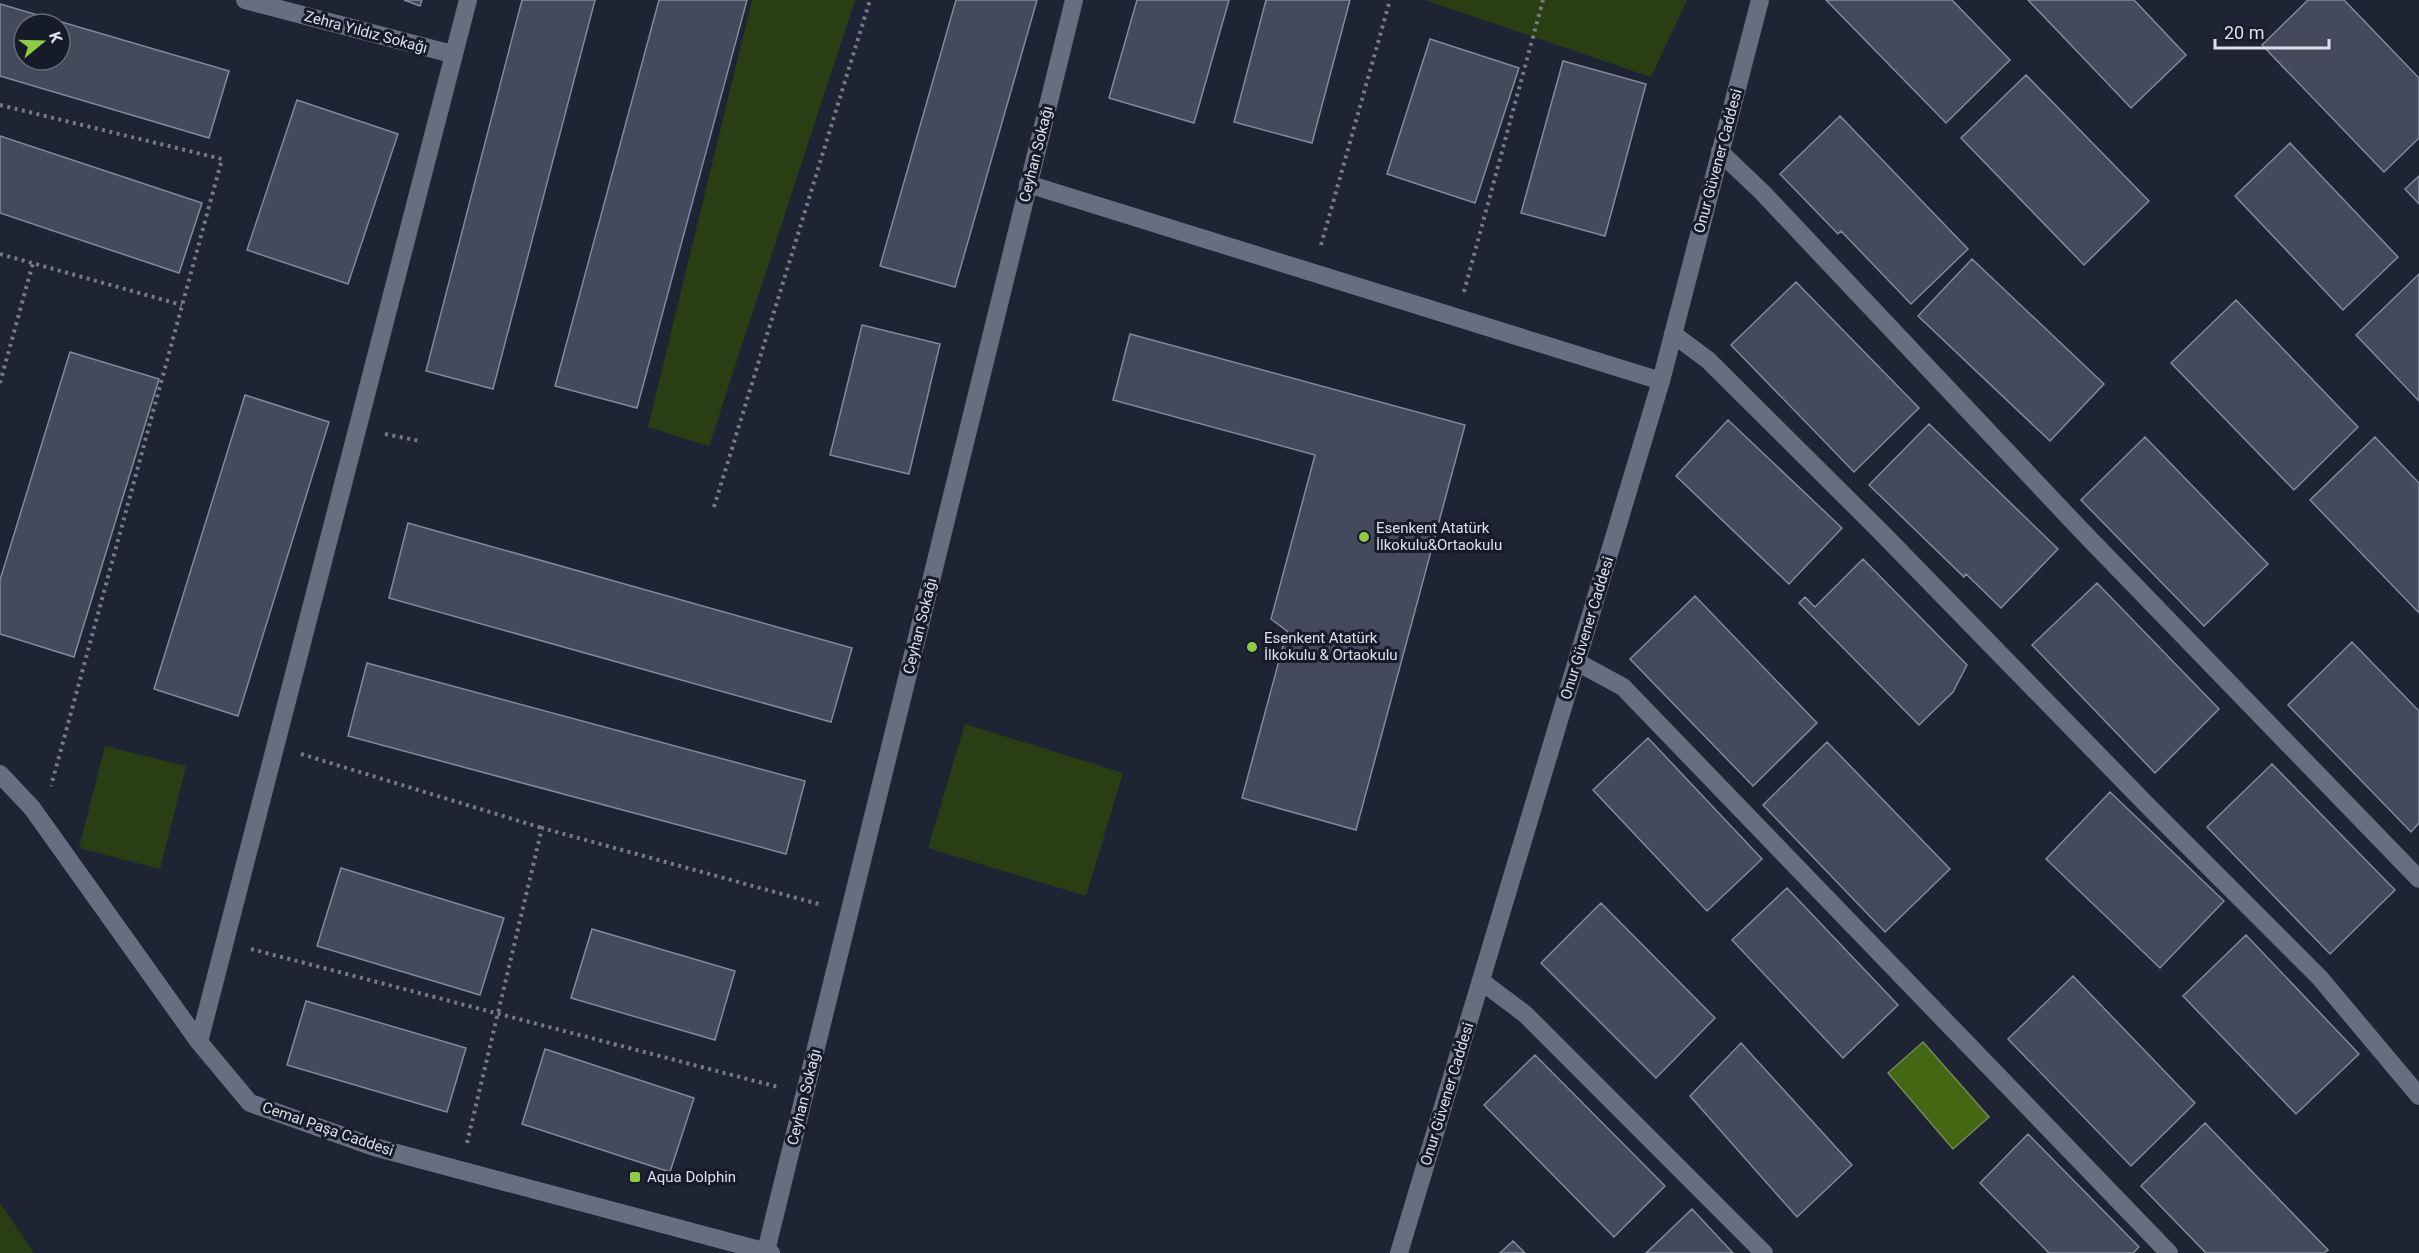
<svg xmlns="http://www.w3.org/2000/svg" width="2419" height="1253" font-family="Roboto,sans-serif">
  <rect width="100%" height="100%" fill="#1f2434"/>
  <path fill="#2a3e13" d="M752,0H855L709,446L648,427Z
    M1425,0H1687L1651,77Z
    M965,724L1123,773L1086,896L928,848Z
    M105,746L186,766L160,869L79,848Z
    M0,1203L34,1253H0Z"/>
  <path fill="#436713" stroke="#718b54" stroke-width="1.5" d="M1923,1042L1989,1117L1953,1149L1888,1073Z"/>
  <path fill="#444a5b" stroke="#82899d" stroke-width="1.5" fill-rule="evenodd" d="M404,0H422L420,6Z
    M522,0H595L493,389L426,371Z
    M659,0H747L637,408L555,386Z
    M956,0H1037L955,287L880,266Z
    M1137,0H1229L1194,123L1109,98Z
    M1266,0H1350L1312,143L1234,122Z
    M1826,0H1952L2010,60L1946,123Z
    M2028,0H2134L2186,55L2131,108Z
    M2308,0H2344L2419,78V138L2384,172L2262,45Z
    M0,4L229,71L209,138L0,76ZM24,24H60V60H24Z
    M1430,39L1519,68L1475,203L1387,174Z
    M1563,61L1646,84L1605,236L1521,213Z
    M2026,75L2149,201L2084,265L1961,138Z
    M297,100L398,134L348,284L247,250Z
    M1840,116L1968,249L1911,304L1841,231L1838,234L1780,174Z
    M0,136L202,203L179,273L0,213Z
    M2290,143L2398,257L2343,310L2235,196Z
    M2419,176V204L2405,189Z
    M1972,259L2104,384L2050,441L1918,316Z
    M2419,274V401L2356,335Z
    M1796,282L1919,408L1854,472L1731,345Z
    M2236,300L2358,427L2294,490L2171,363Z
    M862,325L940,344L909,474L830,455Z
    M1130,334L1465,425L1356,830L1242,798L1287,631L1271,619L1315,455L1113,400Z
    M70,352L159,379L74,657L0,634V580Z
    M245,395L329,422L238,716L154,689Z
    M1728,420L1842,528L1789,584L1676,476Z
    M1929,424L2058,549L2001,608L1966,574L1964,577L1869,485Z
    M2145,437L2268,564L2204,626L2081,500Z
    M2375,437L2419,483V613L2310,500Z
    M408,523L852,648L831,722L389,598Z
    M1863,559L1967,665L1953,692L1919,725L1799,603L1805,597L1815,607Z
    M2097,583L2219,709L2155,773L2032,645Z
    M1695,596L1817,723L1753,786L1630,659Z
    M2352,642L2419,711V823L2411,832L2288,705Z
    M367,663L805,781L786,854L348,736Z
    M1648,738L1762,859L1707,911L1593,790Z
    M1827,742L1950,869L1885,932L1763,805Z
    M2272,764L2395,890L2330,954L2207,827Z
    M2110,792L2224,901L2160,968L2046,859Z
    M341,868L504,918L480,995L317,946Z
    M1787,888L1898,1005L1843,1058L1732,940Z
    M1601,903L1715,1018L1656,1078L1541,963Z
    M592,929L735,971L715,1040L571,998Z
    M2246,935L2359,1054L2296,1114L2183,996Z
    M2073,976L2195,1103L2131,1166L2008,1039Z
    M306,1001L466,1048L447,1112L287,1065Z
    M1741,1043L1852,1165L1797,1217L1690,1096Z
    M545,1049L694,1098L670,1172L522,1124Z
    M1535,1055L1665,1186L1614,1237L1484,1105Z
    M2205,1123L2328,1250L2324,1253H2206L2141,1186Z
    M2028,1134L2139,1247L2133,1253H2049L1980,1183Z
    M1692,1209L1733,1253H1646Z
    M1513,1241L1525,1253H1500Z"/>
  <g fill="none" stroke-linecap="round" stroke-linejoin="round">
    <path stroke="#767a88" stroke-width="4" stroke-dasharray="3 4.5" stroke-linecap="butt" d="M0,105L222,159L51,786
      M1321,245L1390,0
      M0,254L182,305
      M1464,292L1543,0
      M0,383L33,263
      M385,434L420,441
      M714,507L870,0
      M301,754L542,828
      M251,949L778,1087
      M467,1143L542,828L822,905"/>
    <path stroke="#686e81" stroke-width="18" d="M1720,152L1762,192L2082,531L2419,879
      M1673,334L1708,360L1881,532L2150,808L2320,978L2419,1096
      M1577,662L1623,687L2169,1253
      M1481,981L1525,1014L1764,1253"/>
    <path stroke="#686e81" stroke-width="18" d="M245,0L452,54
      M1028,184L1661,381
      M0,774L32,808L199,1042L250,1103L374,1147L771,1253
      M199,1042L468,0
      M766,1251L1074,0"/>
    <path stroke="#686e81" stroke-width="18" d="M1399,1253L1661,381L1760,0"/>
  </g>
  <g fill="#8ecd42" stroke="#161b2a" stroke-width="2">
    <circle cx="1364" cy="537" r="6"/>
    <circle cx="1252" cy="647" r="6"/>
    <rect x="629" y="1171" width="12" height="12" rx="3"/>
  </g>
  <g text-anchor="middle" stroke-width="6" stroke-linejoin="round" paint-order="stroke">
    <g font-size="15" fill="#dde0eb" stroke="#161b2a">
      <text transform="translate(366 32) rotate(15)" y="5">Zehra Yıldız Sokağı</text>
      <text transform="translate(1036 154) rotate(-76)" y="5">Ceyhan Sokağı</text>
      <text transform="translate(1718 161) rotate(-75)" y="5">Onur Güvener Caddesi</text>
      <text transform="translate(920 626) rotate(-76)" y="5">Ceyhan Sokağı</text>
      <text transform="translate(1587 628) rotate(-73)" y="5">Onur Güvener Caddesi</text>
      <text transform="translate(1447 1094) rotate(-73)" y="5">Onur Güvener Caddesi</text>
      <text transform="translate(804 1097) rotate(-76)" y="5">Ceyhan Sokağı</text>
      <text transform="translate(328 1129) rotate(19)" y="5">Cemal Paşa Caddesi</text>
    </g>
    <g font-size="15" fill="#dde0eb" stroke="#161b2a" text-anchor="start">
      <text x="1376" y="533">Esenkent Atatürk<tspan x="1376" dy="17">İlkokulu&amp;Ortaokulu</tspan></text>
      <text x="1264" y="643">Esenkent Atatürk<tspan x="1264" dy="17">İlkokulu &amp; Ortaokulu</tspan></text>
      <text x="647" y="1182">Aqua Dolphin</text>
    </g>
  </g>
  <g transform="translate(42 42) rotate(71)"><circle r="28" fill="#161b2a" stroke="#666a77" stroke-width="1.5"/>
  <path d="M0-4.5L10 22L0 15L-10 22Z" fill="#8ecd42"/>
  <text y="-9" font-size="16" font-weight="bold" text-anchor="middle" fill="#dde0eb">K</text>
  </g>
  <path d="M2215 39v9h114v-9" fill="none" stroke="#dde0eb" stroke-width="3"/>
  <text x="2224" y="39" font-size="18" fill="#dde0eb" stroke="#161b2a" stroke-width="4.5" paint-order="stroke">20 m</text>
</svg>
